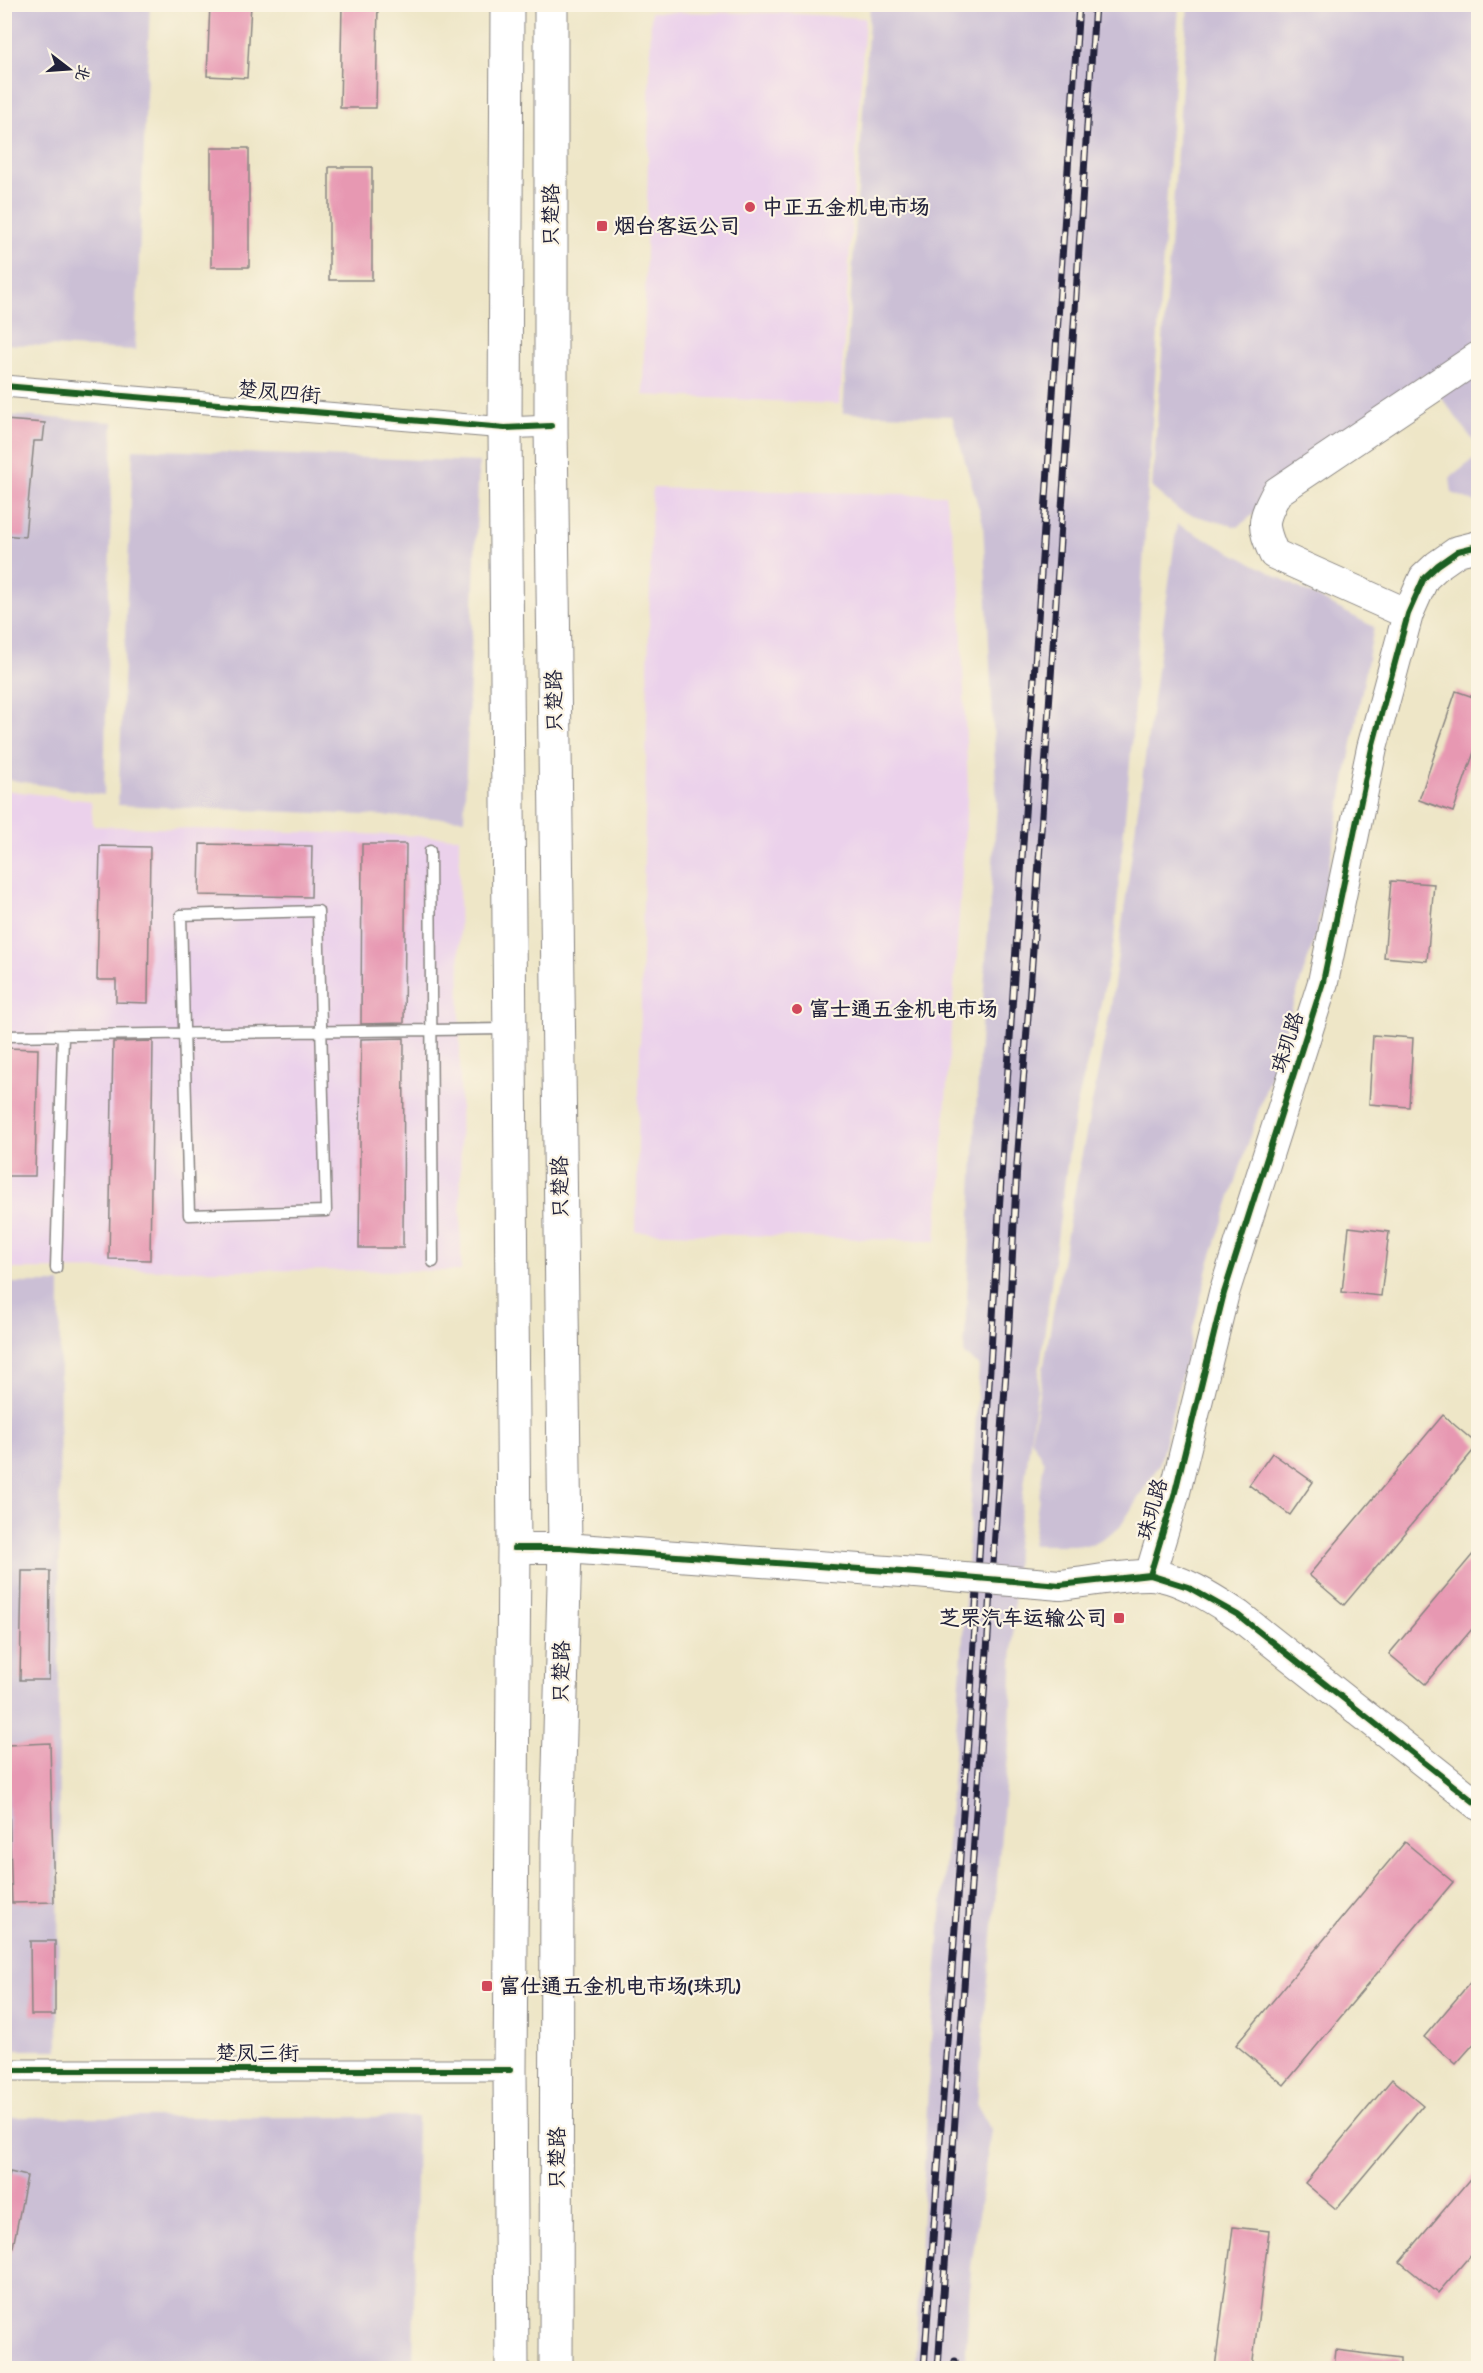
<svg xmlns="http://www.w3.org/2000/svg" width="1483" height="2373" font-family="Dekko,'LXGW WenKai TC',sans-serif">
  <rect width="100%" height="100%" fill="#fcf5e5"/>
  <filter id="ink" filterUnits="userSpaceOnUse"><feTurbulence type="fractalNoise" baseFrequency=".0167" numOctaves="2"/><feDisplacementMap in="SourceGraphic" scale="12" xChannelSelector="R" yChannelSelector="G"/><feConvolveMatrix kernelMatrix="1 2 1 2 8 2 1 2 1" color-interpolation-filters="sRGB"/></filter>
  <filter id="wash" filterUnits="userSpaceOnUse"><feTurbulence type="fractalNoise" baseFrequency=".008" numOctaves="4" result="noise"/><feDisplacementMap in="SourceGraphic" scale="24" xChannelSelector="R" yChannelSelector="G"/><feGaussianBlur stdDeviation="1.35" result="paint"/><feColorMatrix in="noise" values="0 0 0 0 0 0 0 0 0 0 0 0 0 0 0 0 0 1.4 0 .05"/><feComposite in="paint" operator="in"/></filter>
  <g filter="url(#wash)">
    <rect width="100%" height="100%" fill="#eee6c7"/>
    <path fill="#ebd1eb" d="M651,12L783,13L865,18L840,404L643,395Z
      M652,488L945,495L959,571L968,787L936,1241L636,1232Z
      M5,790L91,801L93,826L459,837L461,1271L5,1269Z"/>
    <path fill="#cbbfd5" d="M4,5H150L135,350L5,344Z
      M870,5H1179L1131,751L1114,940L1097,1022L1075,1113L1068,1157L1016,1546L1010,1734L977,2105L991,2130L971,2267L965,2368H915L929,2064L961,1668L979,1365L964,1355L979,1057L997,805L983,523L952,416L843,413Z
      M1188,5H1478V447L1424,374L1238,527L1181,512L1152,488Z
      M4,415L113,422L104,795L5,779Z
      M133,449L479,462L464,819L118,805Z
      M1478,456V503L1452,493L1450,478Z
      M1177,524L1374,627L1316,934L1210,1261L1159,1465L1120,1527L1092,1545H1032L1044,1462L1031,1439L1072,1205L1111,1006Z
      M5,1283H60L58,2050H5Z
      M5,2117H417L413,2368H5Z"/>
    <g id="blocks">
      <path fill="#e798b2" d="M210,4H251L247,78L207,76Z
        M342,4H378L376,108H340Z
        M211,148H249V267H211Z
        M329,167H372V280H329Z
        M4,420L45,423L43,441H34L25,537L4,535V474L8,439L4,438Z
        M1456,691L1479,699V738L1453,812L1419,800Z
        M200,844L312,846L311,897L199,895Z
        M362,844H406L404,1023L361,1024Z
        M100,846L150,847L148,1003L116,1002V980H97Z
        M1391,881L1434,884L1427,961L1384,957Z
        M1373,1035L1413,1038L1409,1107L1369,1104Z
        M404,1038L403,1248H359L361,1039Z
        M153,1041L150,1260L109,1259L113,1042Z
        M4,1048L38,1049L35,1176H4Z
        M1349,1227L1389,1232L1381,1296L1342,1292Z
        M1443,1415L1478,1445L1344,1605L1309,1575Z
        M1272,1453L1313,1482L1290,1515L1249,1485Z
        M1479,1547V1621L1425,1684L1389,1654Z
        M22,1571H50L49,1680H20Z
        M50,1743L54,1902L12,1903L7,1745Z
        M1405,1842L1453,1882L1284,2085L1236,2045Z
        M30,1941H55V2015H31Z
        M1479,1972V2038L1456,2064L1424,2037Z
        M1392,2079L1423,2105L1336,2209L1305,2183Z
        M1479,2168V2245L1438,2293L1400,2262Z
        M10,2172L27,2176L12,2252L4,2251V2198Z
        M1233,2227L1269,2231L1252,2368H1215Z
        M1336,2350L1400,2358V2368H1334Z"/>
    </g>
  </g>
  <g filter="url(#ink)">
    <use href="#blocks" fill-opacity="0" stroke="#888481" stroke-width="1.5"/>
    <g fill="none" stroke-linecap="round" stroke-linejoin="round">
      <defs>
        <path id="lane" d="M430,851L433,1262
          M318,911L326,1211L189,1215L181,915Z
          M4,1036L505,1029
          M56,1268L63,1036"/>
        <path id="street" d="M4,386L505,428L551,426
          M4,2070H510"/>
        <path id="secondary" d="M1408,614L1274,554C1261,524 1262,521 1277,492L1478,357
          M514,1548H565L916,1573
          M1150,1575L1175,1492L1224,1293L1323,982L1372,748L1408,614L1424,578L1438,565L1458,551L1478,546
          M1060,1585C1089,1582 1120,1575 1149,1575C1177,1575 1215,1600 1238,1615L1478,1805"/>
        <path id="primary" d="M507,4L505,428L514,1548L510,2070L512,2368
          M551,4V426L565,1548L557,1842L556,2368"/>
      </defs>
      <use href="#lane" stroke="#888481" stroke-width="13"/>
      <use href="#street" stroke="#888481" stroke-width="23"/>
      <use href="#secondary" stroke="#888481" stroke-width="32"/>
      <use href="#primary" stroke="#888481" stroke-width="35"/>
      <use href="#lane" stroke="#fff" stroke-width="10"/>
      <use href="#street" stroke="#fff" stroke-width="21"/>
      <use href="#secondary" stroke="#fff" stroke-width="30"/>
      <use href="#primary" stroke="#fff" stroke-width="33"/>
      <defs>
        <path id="rail" d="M924,2368L969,1728L1004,1128L1079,4
          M938,2368L1008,1343L1017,1164L1035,922L1095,4
          M954,2368L955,2361"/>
      </defs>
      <use href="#rail" stroke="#22223b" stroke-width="7"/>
      <use href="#rail" stroke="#fcf5e5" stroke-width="4.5" stroke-dasharray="14" stroke-linecap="butt"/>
      <defs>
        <path id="secondary-bridge" d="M916,1573L1060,1585"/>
      </defs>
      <use href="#secondary-bridge" stroke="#888481" stroke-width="32" stroke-linecap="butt"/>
      <use href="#secondary-bridge" stroke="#fff" stroke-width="30"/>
      <defs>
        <path id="cycleway" d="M4,386L505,428L551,426
          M514,1548H565L916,1573L1060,1585L1150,1575L1188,1587L1238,1615L1478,1805
          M1150,1575L1175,1492L1224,1293L1323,982L1372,748L1408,614L1424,578L1438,565L1458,551L1478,546
          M4,2070H510"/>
      </defs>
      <use href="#cycleway" stroke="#fcf5e5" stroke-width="10"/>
      <use href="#cycleway" stroke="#1b5e20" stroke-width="6"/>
    </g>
  </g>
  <g fill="#d1495b" stroke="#fcf5e5" stroke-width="2">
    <circle cx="750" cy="207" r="6"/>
    <rect x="596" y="220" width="12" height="12" rx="3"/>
    <circle cx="797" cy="1009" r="6"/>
    <rect x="1113" y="1612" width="12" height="12" rx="3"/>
    <rect x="481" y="1980" width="12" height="12" rx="3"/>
  </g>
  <g text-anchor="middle" stroke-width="4.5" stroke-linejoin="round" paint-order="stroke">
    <g font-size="21" font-weight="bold" fill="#22223b" stroke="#fcf5e5" text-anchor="start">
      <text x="762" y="214">中正五金机电市场</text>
      <text x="614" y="233">烟台客运公司</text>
      <text x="809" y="1016">富士通五金机电市场</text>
      <text x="1107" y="1625" text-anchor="end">芝罘汽车运输公司</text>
      <text x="499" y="1993">富仕通五金机电市场(珠玑)</text>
    </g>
    <g font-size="21" fill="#22223b" stroke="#fcf5e5">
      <text transform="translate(551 215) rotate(-90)" y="7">只楚路</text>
      <text transform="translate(279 392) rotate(5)" y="7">楚凤四街</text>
      <text transform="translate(554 701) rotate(-91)" y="7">只楚路</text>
      <text transform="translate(1287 1042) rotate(-72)" y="7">珠玑路</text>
      <text transform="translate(560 1187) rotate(-91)" y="7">只楚路</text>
      <text transform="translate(1152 1509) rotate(-74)" y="7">珠玑路</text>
      <text transform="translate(561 1672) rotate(-89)" y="7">只楚路</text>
      <text x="257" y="2060">楚凤三街</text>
      <text transform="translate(557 2158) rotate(-90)" y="7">只楚路</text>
    </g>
  </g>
  <rect width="1483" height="2373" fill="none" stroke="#fcf5e5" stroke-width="24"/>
  <g transform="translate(69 69) rotate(107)" stroke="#fcf5e5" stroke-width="4.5" paint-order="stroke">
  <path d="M0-4.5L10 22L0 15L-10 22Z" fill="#22223b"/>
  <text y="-9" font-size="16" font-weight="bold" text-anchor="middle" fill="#22223b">北</text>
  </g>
</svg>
